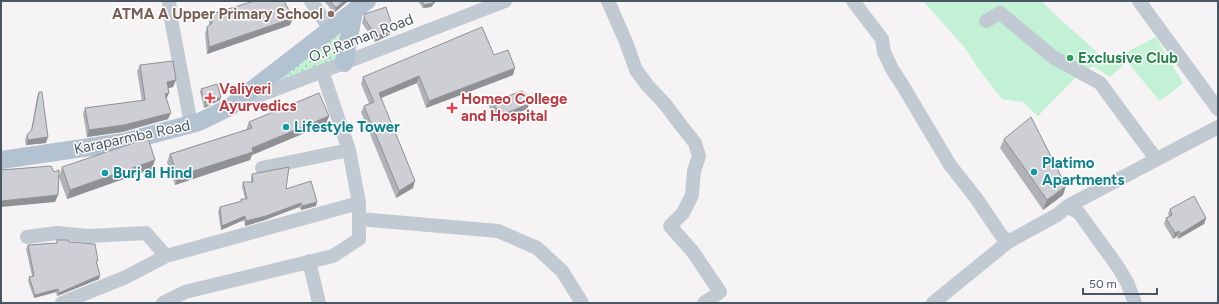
<svg xmlns="http://www.w3.org/2000/svg" width="1219" height="304" font-family="Figtree,sans-serif">
  <defs>
    <pattern id="park-dots" width="8" height="8" patternUnits="userSpaceOnUse"><rect width="8" height="8" fill="#c3f1d5"/><path d="M2 2h.1M6 6h.1" fill="none" stroke="#a0c6b0" stroke-width="1.8" stroke-linecap="round"/></pattern>
  </defs>
  <rect width="100%" height="100%" fill="#f5f3f3"/>
  <path fill="url(#park-dots)" d="M350,18L344,63L251,95Z"/>
  <path fill="#c3f1d5" d="M923,1H1042C1059,21 1081,35 1098,54L1121,55L1156,37L1183,83L1160,101L1127,62L1110,77L1093,66L1079,74L1038,116L1023,102L1002,99L978,68L965,48Z"/>
  <g fill="none" stroke-linecap="round" stroke-linejoin="round">
    <path stroke="#c1cad2" stroke-width="14" d="M169,1L171,19L191,124
      M311,1L330,29
      M608,1L626,42L636,70L648,86L665,104L680,124L695,143L699,156L694,171L692,195L683,213L670,226L693,252L720,292L704,303
      M853,1L882,39L884,52L892,69L903,86L950,165L976,198L1001,235L1008,242L1057,215L1068,206L1079,213L1118,267L1127,282L1135,303
      M1139,1L1218,109
      M986,21L1000,13L1053,57L1100,83L1156,159
      M242,102L505,1
      M262,168L349,150
      M1068,206L1218,127
      M359,219L498,231L537,248L562,271L582,303
      M27,237L57,233L89,236L146,233L166,256
      M309,261L319,303
      M62,303L126,277L166,256L359,203
      M163,303L185,292L333,256L359,239V203L349,150L322,71
      M933,303L1008,242"/>
    <path stroke="#b3c2d1" stroke-width="18" d="M344,63L354,11
      M1,160L124,142L199,122L230,107L367,1"/>
  </g>
  <path fill="#b0b2b7" d="M324,1H348L334,13Z
    M418,1H436L431,7L423,8Z
    M212,14L290,25L207,54L205,34L207,27L209,25V21Z
    M365,14L391,34L375,42L362,23Z
    M1218,18V33L1217,21Z
    M494,55L513,75L426,108L417,83L381,98L413,188L396,198L361,112L364,106L369,103L361,84L363,77Z
    M140,65L173,87L168,88L166,100L168,119L122,132L87,137L83,114L85,108L142,101L137,71Z
    M201,89L220,100L204,108L200,92Z
    M39,92L46,143L26,145L25,140L27,135L31,131L37,97Z
    M491,102L529,104L527,109L496,122L494,113L489,107Z
    M329,116L326,124L252,155L250,160L175,185L167,162L170,154L246,130L249,122Z
    M1004,139L1063,195L1043,210L1000,148Z
    M62,167L152,169L67,199L59,177L58,195L55,202L54,172L59,176Z
    M252,174L317,202L316,206L301,210L299,207L265,220L245,226L244,220L221,230L218,212L220,207L240,202L241,199H245L242,186L243,182H251V178Z
    M1170,209L1206,218L1204,224L1178,239L1177,236L1173,239L1164,224L1166,218L1169,216L1168,214Z
    M57,240L69,242L97,263L99,279L57,296L56,292L34,298L28,281L29,277L32,276L26,249L28,245L56,243Z"/>
  <path fill="#909195" d="M344,1H348L334,13L336,8Z
    M434,1H436L431,7L423,8L424,5Z
    M293,18L290,25L207,54L209,47Z
    M393,28L391,34L375,42L377,37Z
    M515,68L513,75L426,108L429,101Z
    M419,76L417,83L376,100L379,93Z
    M176,80L173,87L165,89L167,82Z
    M169,93L166,100L165,94Z
    M221,97L220,100L204,108L206,104Z
    M529,104L527,109L496,122L498,116Z
    M171,113L168,119L122,132L87,137L89,130Z
    M329,116L326,124L252,155L250,160L175,185L178,176L252,148Z
    M48,137L46,143L26,145L28,140Z
    M155,160L152,169L67,199L70,190Z
    M415,181L413,188L396,198L399,191Z
    M1066,186L1063,195L1043,210L1047,200Z
    M58,195L55,202L1,207V201Z
    M317,202L316,206L301,210L302,206Z
    M301,203L299,207L265,220L245,226L246,221Z
    M245,216L244,220L221,230L222,226Z
    M1206,218L1204,224L1178,239L1180,234Z
    M1179,231L1177,236L1173,239L1175,233Z
    M100,275L99,279L57,296L59,293Z
    M58,289L56,292L34,298L35,295Z"/>
  <path fill="#cdcfd5" stroke="#909195" d="M254,1H284L293,18L209,47L207,27L212,23V14Z
    M330,1H344L336,8Z
    M422,1H434L433,3L424,5Z
    M386,7L393,28L377,37L364,18L365,14Z
    M482,27L494,55L508,50L515,68L429,101L419,76L379,93L415,181L399,191L364,106L374,102L363,77Z
    M173,61L176,80L167,82L169,93L165,94L171,113L124,125L89,130L85,108L145,100L140,65Z
    M217,84L221,97L206,104L201,89Z
    M522,91L528,96L529,104L498,116L496,107L491,102Z
    M39,92H42L48,137L28,140L27,135L32,129Z
    M319,93L329,116L252,148L253,152L178,176L170,154L252,128L249,122Z
    M1031,117L1066,186L1047,200L1004,139Z
    M148,138L155,160L70,190L62,167Z
    M51,166L54,172L59,170L58,195L1,201V170Z
    M289,167L286,189L311,181L317,202L302,206L301,203L266,216L246,221L245,216L222,226L220,207L242,201L241,199H247L243,182H253L252,174Z
    M1194,196L1206,218L1180,234L1179,231L1175,233L1166,218L1172,215L1170,209Z
    M57,240H68L69,242L95,244L98,261H96L100,275L59,293L58,289L35,295L29,277L34,276L28,245L57,243Z"/>
  <circle fill="#8d6e63" stroke="#fff" stroke-width="1.5" cx="331" cy="14" r="4"/>
  <circle fill="#2e9e5b" stroke="#fff" stroke-width="1.5" cx="1070" cy="58" r="4"/>
  <g fill="#e0444e" stroke="#fff" stroke-width="1.5">
    <path d="M208 92h4v4h4v4h-4v4h-4v-4h-4v-4h4z"/>
    <path d="M450 102h4v4h4v4h-4v4h-4v-4h-4v-4h4z"/>
  </g>
  <g fill="#0f9aa8" stroke="#fff" stroke-width="1.5">
    <circle cx="286" cy="127" r="4"/>
    <circle cx="1034" cy="172" r="4"/>
    <circle cx="105" cy="173" r="4"/>
  </g>
  <g text-anchor="middle" stroke-width="3" stroke-linejoin="round" paint-order="stroke">
    <g font-size="15" font-weight="bold" fill="#785e54" stroke="#fff" text-anchor="end">
      <text x="323" y="19">ATMA A Upper Primary School</text>
    </g>
    <g font-size="15" fill="#4a5661" stroke="#fff">
      <text transform="translate(361 38) rotate(-21)" y="5">O.P.Raman Road</text>
      <text transform="translate(132 137) rotate(-12)" y="5">Karaparmba Road</text>
    </g>
    <g font-size="15" font-weight="bold" fill="#27864d" stroke="#fff" text-anchor="start">
      <text x="1078" y="63">Exclusive Club</text>
    </g>
    <g font-size="15" font-weight="bold" fill="#be3a42" stroke="#fff" text-anchor="start">
      <text x="219" y="94">Valiyeri<tspan x="219" dy="17">Ayurvedics</tspan></text>
      <text x="461" y="104">Homeo College<tspan x="461" dy="17">and Hospital</tspan></text>
    </g>
    <g font-size="15" font-weight="bold" fill="#0d838f" stroke="#fff" text-anchor="start">
      <text x="294" y="132">Lifestyle Tower</text>
      <text x="1042" y="168">Platimo<tspan x="1042" dy="17">Apartments</tspan></text>
      <text x="113" y="178">Burj al Hind</text>
    </g>
  </g>
  <rect width="1219" height="304" fill="none" stroke="#4a5661" stroke-width="4"/>
  <path d="M1083 288v6h74v-6" fill="none" stroke="#4a5661" stroke-width="2"/>
  <text x="1089" y="288" font-size="12" fill="#4a5661" stroke="#ffffff" stroke-width="3" paint-order="stroke">50 m</text>
</svg>
